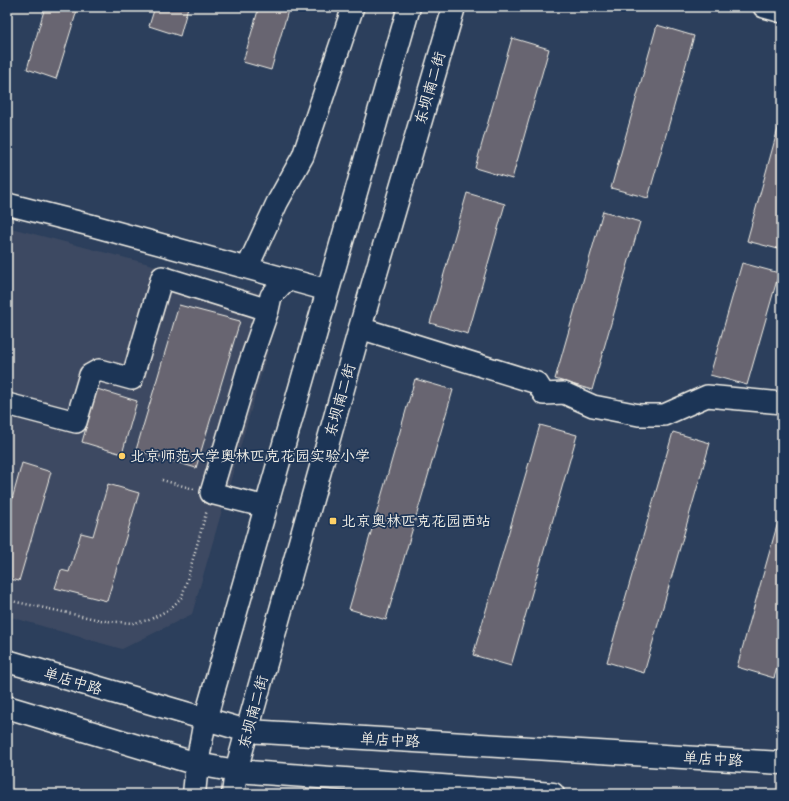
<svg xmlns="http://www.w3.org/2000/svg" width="789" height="801" font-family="Dekko,'LXGW WenKai TC',sans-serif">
  <rect width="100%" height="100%" fill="#2c3f5c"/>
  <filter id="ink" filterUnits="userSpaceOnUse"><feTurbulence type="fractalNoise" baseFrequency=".025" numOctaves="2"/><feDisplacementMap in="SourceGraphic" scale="8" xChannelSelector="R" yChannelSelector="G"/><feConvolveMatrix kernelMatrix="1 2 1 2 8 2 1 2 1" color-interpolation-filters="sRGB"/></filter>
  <g filter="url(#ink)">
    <path fill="#3e4a62" d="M7,227L283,299L192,614L122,649L7,616Z"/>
    <path fill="#676571" stroke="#f4f1e8" d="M45,7H78L56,79L27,69Z
      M155,7H188L180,36L149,26Z
      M259,7H289L271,70L243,62Z
      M657,25L694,36L648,198L611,188Z
      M512,38L549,49L512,179L475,168Z
      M782,114V250L747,241Z
      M467,193L505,204L468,334L430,323Z
      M603,211L640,222L592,390L555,379Z
      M742,263L779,273L747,385L710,375Z
      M179,305L240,321L196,468L136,450Z
      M415,379L453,390L386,620L349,609Z
      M97,389L137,401L122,454L82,442Z
      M540,425L577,435L511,666L473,655Z
      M673,432L710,443L644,673L607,662Z
      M22,463L51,472L19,581L7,578V514H8Z
      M108,484L139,493L107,601L55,588L61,570L69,572L81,533L93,536Z
      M778,522L782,524V651L774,678L737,667Z"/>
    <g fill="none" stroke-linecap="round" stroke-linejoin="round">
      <defs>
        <path id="street" d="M764,7L782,12
          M7,204L90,225L327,290
          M247,268L277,203L303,156L353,7
          M268,310L271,296L287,279
          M360,328L537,383L544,394L564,393L593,406L639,415H664L707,396L782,403
          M7,404L76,422L90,375L99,370L132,379L162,277L268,310L250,362L211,493L266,507"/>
        <path id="secondary" d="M7,661L247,731L782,763
          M7,707L197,764L236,771L553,794
          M194,794L197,764L205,720L409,7
          M233,794L236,771L247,731L360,328L454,7"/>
      </defs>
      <use href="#street" stroke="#f4f1e8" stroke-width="24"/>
      <use href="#secondary" stroke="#f4f1e8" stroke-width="25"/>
      <path stroke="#f4f1e8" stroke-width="2.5" stroke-dasharray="1 3" stroke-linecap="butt" d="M162,480L194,489
        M7,600L105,621L133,623L149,620L170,609L182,597L207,510"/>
      <use href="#street" stroke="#1d3557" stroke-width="21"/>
      <use href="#secondary" stroke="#1d3557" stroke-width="22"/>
    </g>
  </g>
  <g fill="#ffd166" stroke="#1d3557" stroke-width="1.5">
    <circle cx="122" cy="456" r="4"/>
    <rect x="329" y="517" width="8" height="8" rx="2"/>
  </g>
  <g text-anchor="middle" stroke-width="3.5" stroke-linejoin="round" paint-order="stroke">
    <g font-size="15" fill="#f4f1e8" stroke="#1d3557">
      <text transform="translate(430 88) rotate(-74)" y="5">东坝南二街</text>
      <text transform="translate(340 400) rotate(-74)" y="5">东坝南二街</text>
      <text transform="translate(73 681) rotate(17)" y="5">单店中路</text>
      <text transform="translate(253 712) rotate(-75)" y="5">东坝南二街</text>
      <text transform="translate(390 740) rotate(3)" y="5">单店中路</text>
      <text transform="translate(713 759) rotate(3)" y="5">单店中路</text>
    </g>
    <g font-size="15" fill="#f4f1e8" stroke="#1d3557" text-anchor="start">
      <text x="130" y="461">北京师范大学奥林匹克花园实验小学</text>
      <text x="341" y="526">北京奥林匹克花园西站</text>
    </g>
  </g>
  <rect width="789" height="801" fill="none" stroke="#1d3557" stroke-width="24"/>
  <rect x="12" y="12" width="765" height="777" fill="none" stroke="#f4f1e8" stroke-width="1.5" filter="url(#ink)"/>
</svg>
